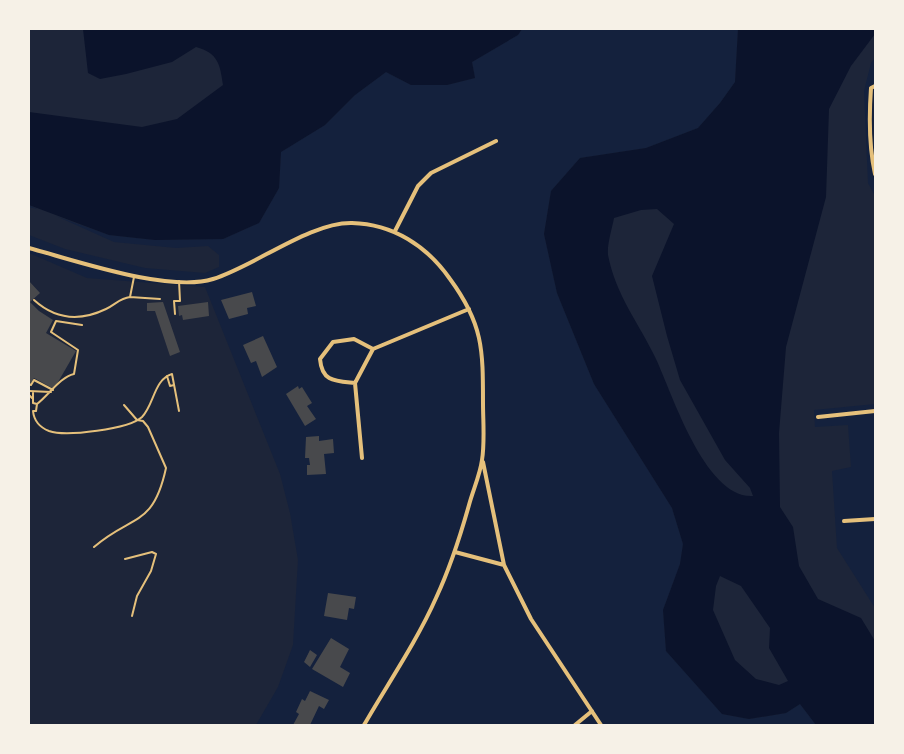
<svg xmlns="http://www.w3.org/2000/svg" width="904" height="754" font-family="'Open Sans',sans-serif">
  <rect width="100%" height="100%" fill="#14213d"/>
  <path fill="#1d2539" d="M29,29H522L518,35L472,62L475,78L447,85H411L386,72L355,95L325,125L281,152L279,188L259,223L223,239L155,240L109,235L56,216L114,242L176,248L208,246L219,255V267L205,273L145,268L65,249L29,235V207L37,209L29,205Z
    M738,29H875V58L871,63L864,91L868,183L875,196V404L814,410L815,427L848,425L851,467L832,471L837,548L875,608V725H816L800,704L786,713L749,719L722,714L666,651L663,610L680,564L683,544L672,508L594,384L557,293L544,234L551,191L580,158L646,148L698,128L720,103L735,82Z
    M29,253L87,278L205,287L280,474L290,513L298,560L293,645L278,687L256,725H29Z"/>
  <path fill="#0b132b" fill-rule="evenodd" d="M83,29H522L518,35L472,62L475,78L447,85H411L386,72L355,95L325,125L281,152L279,188L259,223L223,239L155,240L109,235L29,205V112L142,127L177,119L223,85C220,64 218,53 196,47L172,62L126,74L100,79L88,73Z
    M738,29H875V34L851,66L829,109L826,197L786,347L779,433L780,507L793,527L799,566L818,599L861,618L875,641V725H816L800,704L786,713L749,719L722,714L666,651L663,610L680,564L683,544L672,508L594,384L557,293L544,234L551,191L580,158L646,148L698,128L720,103L735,82ZM657,209L674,224L652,276L667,336L680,380L725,460L750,488L753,496C705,499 672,393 656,359C639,323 616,296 608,255C607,244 612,229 614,218L641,210ZM720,576L741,586L770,628L769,648L788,681L779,685L756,679L735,660L713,610L716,586Z"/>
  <path fill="#48494c" d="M29,281L40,293L30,302L39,311L53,320L46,333L76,351L54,389L34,378L31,383L29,382Z
    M252,292L256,306L247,308L248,314L229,319L221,300Z
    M163,302L180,352L170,356L155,311H147V303Z
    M208,302L209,316L183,320L182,315L179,316L178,306Z
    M263,336L277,367L262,377L256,361L251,363L243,345Z
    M298,386L299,389L302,387L312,403L307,406L316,419L305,426L286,394Z
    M319,436V441L333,439L334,453L324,454L326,474L307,475V465H310L309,458H305L306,437Z
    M328,593L356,597L354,609L349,608L347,620L324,616Z
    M331,638L349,649L340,667L350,673L343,687L312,669Z
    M310,650L317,655L310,667L304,662Z
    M310,691L329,700L324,709L319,706L310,725H293L299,714L296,712L302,699L305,701Z"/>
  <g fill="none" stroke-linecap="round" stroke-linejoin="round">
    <path stroke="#e5c07b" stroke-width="2" d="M167,376L170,386L174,385
      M29,384L31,385L34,380L53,390
      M29,391L51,392
      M33,393V403L37,404L36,411H33C34,421 39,427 49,431C66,437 129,429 142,417C154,405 154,379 172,374L179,411
      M29,395L32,398
      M37,404C49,395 60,377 74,374L78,350L51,332L56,321L82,325
      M94,547C132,514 153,528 166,468L148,427L143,421L137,420L124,405
      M125,559L152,552L156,554L151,571L137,596L132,616"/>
    <path stroke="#e5c07b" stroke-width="2" d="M130,297L160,299
      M34,300C55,319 79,322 106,309C115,305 120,298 130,297L134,277
      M175,314L174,301H180L179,281"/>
    <path stroke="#e5c07b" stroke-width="4" d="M875,86L871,88C869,116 869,147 875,174
      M395,231L418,186L431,173L496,141
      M29,248C74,260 169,293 213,279C255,266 310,222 352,223C393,224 427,246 450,279C483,324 483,349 483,403C483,421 485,442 482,460C480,475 473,490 469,505C460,537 450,568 436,598C417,641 387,685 364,725
      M355,383C335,381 322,382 320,359L333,342L354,339L373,349L469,309
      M818,417L875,411
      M362,458L355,383L373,349
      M483,462L504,565L531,619L601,725
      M844,521L875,519
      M455,552L504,565
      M575,725L592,711"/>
  </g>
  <rect width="904" height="754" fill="none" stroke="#f6f1e7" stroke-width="60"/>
</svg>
